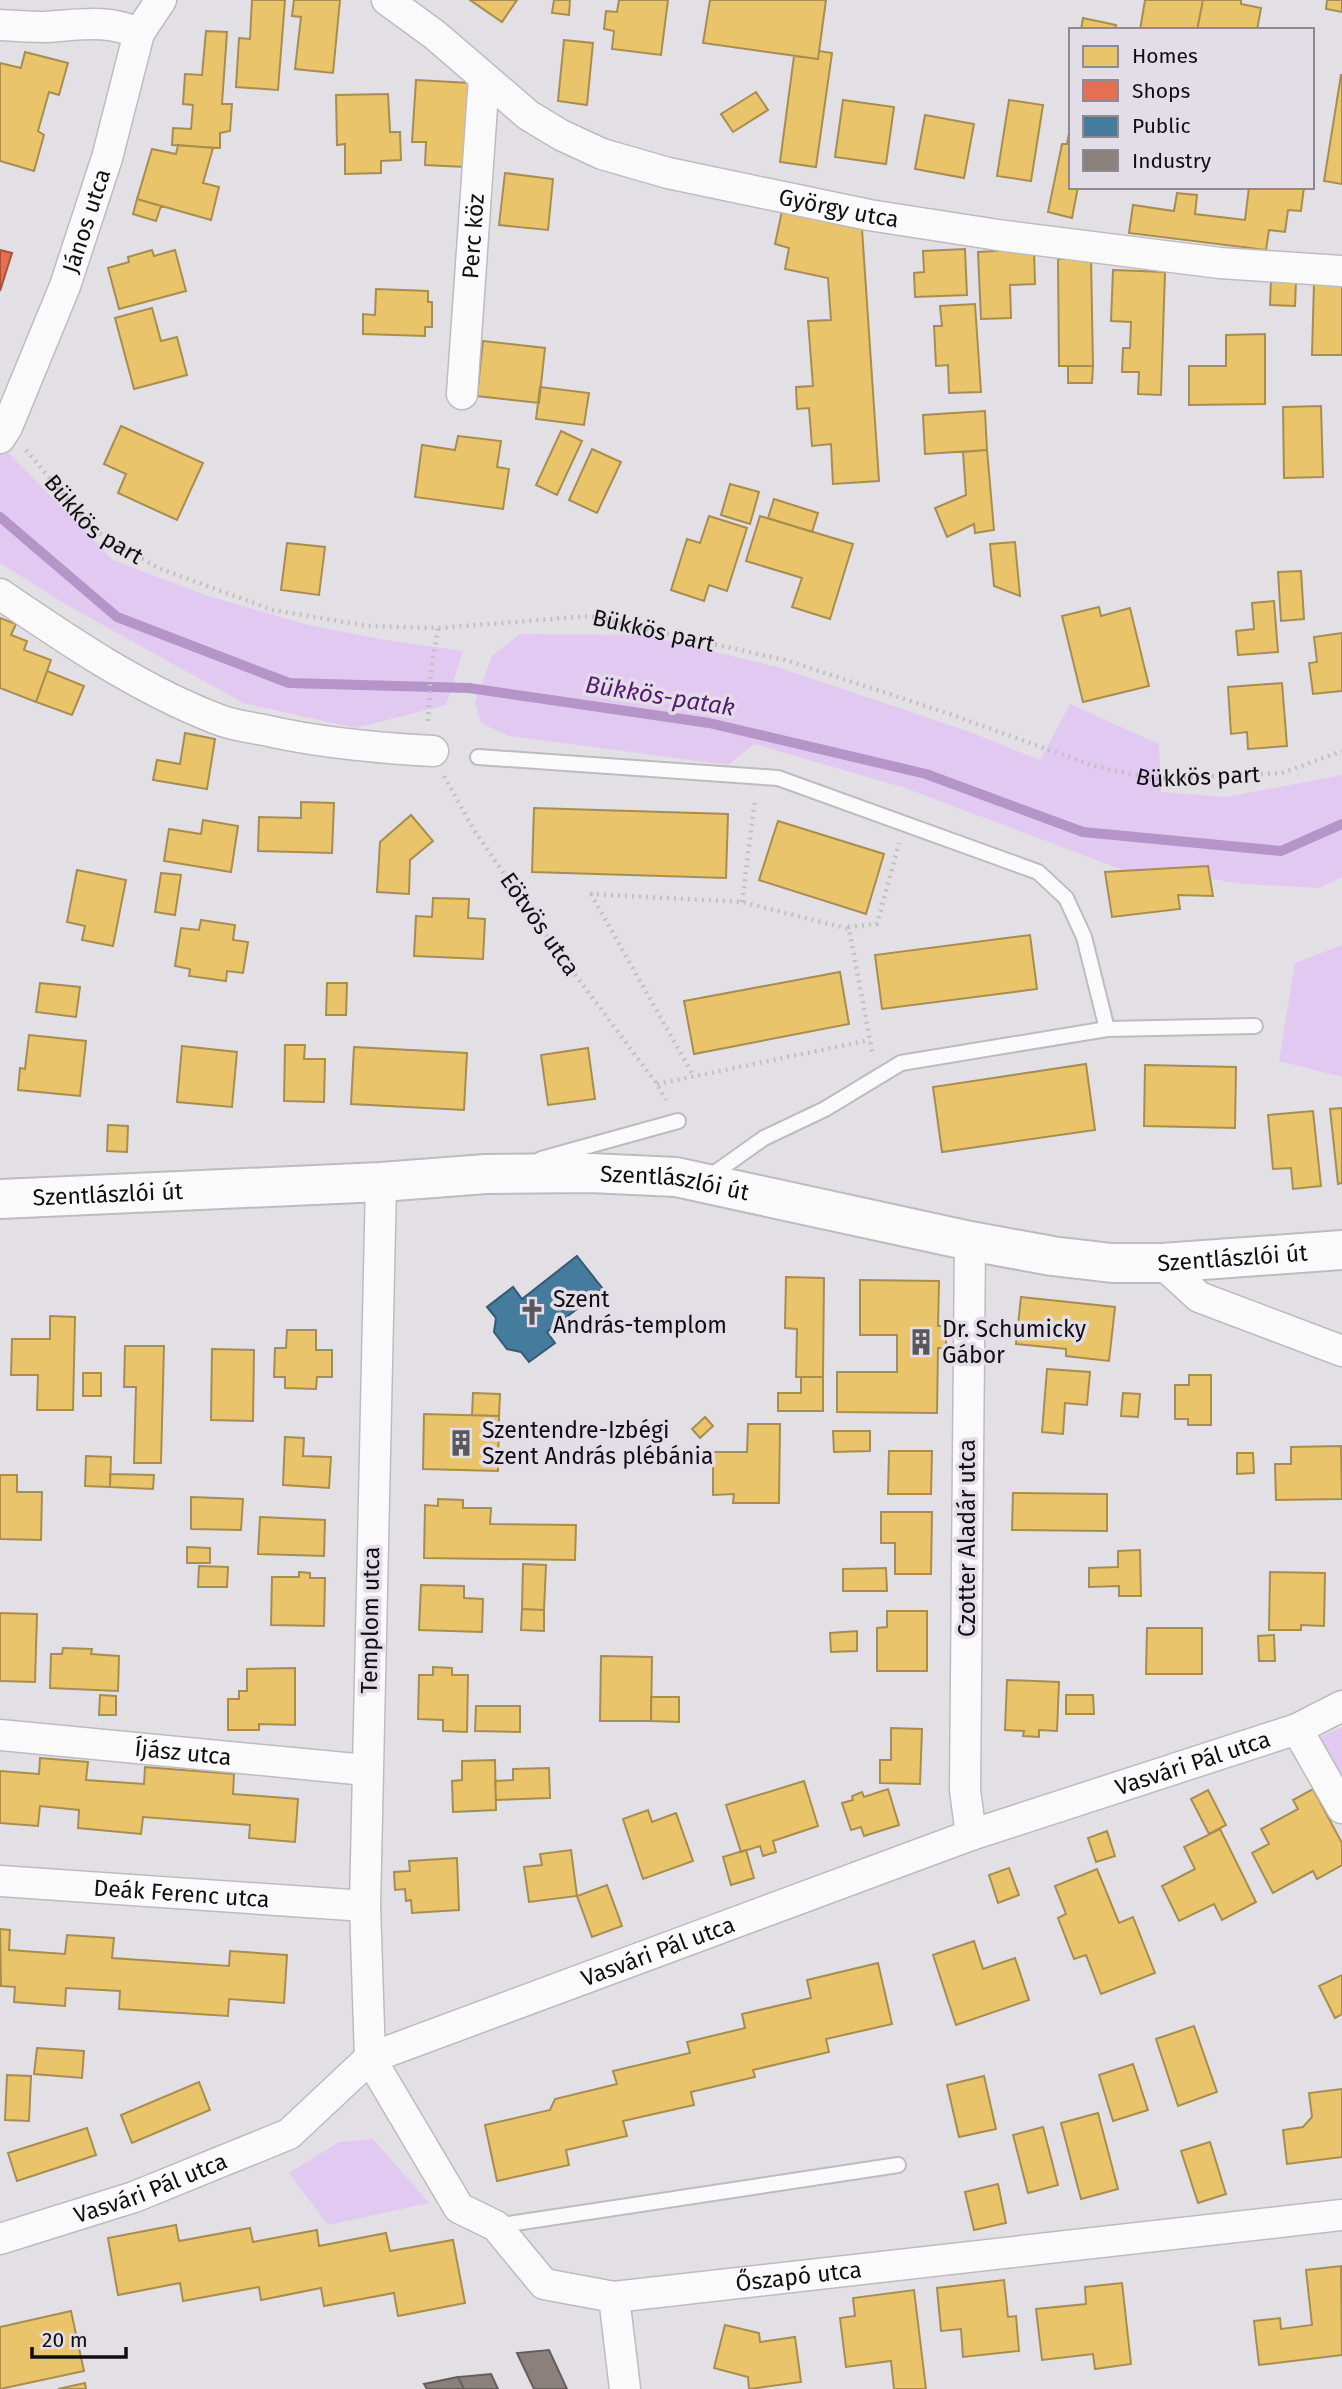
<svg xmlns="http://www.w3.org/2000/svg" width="1342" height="2389" font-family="'Fira Sans',sans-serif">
  <rect width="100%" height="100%" fill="#e3e0e5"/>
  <path fill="#e2c9f1" d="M0,444L113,560L205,595L304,624L386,640L463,651L446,705L355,728L243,703L65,604L0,563Z
    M520,634L644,635L777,667L970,732L1040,760L1070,704L1159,744L1161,792L1226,797L1342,775V877L1320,888L1243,884L1192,876L1136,875L905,788L754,744L728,765L509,736L481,723L475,702L492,656Z
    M1342,945V1077L1279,1061L1295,963Z
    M1342,1727V1783L1316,1739Z
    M373,2139L429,2203L328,2225L289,2173L339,2142Z"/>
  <path fill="#e9c46a" stroke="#a88d50" stroke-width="2" d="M252,0H285L278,90L236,87L239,38L250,39Z
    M294,0H340L333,73L295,69L301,17L292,16Z
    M470,0H517L502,22Z
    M554,0H570L569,15L552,13Z
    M619,0H668L661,55L612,49L614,31L604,29L606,11L617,12Z
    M710,0H826L818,59L703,43Z
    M1145,0H1203L1197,30H1140Z
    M1203,0H1241V4L1261,8L1257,30H1197Z
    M1327,0H1342V12L1326,9Z
    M1083,18L1116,25L1115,30H1081Z
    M206,31L227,32L222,104H232L230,131L220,133V148L172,145L173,128L191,129L193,105L183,104L185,74L202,75Z
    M564,40L593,43L587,105L558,101Z
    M819,51L832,53L816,167L780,162L794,56L818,59Z
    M25,52L68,63L59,95L49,92L38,131L44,135L34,171L0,161V63L21,68Z
    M1341,75H1342V184L1324,181Z
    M416,80L470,83L465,167L425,165L426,142H412Z
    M756,92L768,110L733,132L721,114Z
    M388,94L390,132H400L401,160L381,161V173L345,174V144L337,145L336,95Z
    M843,100L894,107L886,164L835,157Z
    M1009,100L1043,105L1031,181L997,176Z
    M925,115L974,124L964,178L915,169Z
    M1071,122V187H1078L1072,218L1048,212L1062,144H1067Z
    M178,145L213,148L203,183L219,187L211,220L137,199L152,149L176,154Z
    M505,173L553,179L548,230L499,225Z
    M1249,187H1304L1301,211L1288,210L1285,232L1269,230L1266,250L1129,233L1133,205L1174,211L1177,193L1197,195L1195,214L1245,220Z
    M137,199L161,206L156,221L133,214Z
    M782,211L862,229L879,481L833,484L831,444L812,446L809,408L797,409L796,387L813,386L808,321L831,320L828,278L785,269L789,248L775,244Z
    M965,249L967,295L915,297L914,273L924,272L923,251Z
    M1034,249L1035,284L1010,285L1011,318L981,319L978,252Z
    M152,250L154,256L175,250L186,291L119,309L108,268L129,262L128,257Z
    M1058,259H1091L1093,366H1059Z
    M1113,270L1165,272L1161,395L1138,394L1139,372H1122L1123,348H1130L1131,322L1111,321Z
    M1271,280L1296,281L1295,306L1270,305Z
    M1314,282L1342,283V355H1312Z
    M376,289L428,291V302H432V327H425V336L363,334V314L375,315Z
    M975,304L981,392L949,393L948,365L936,366L934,326H942L940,306Z
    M152,308L161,341L177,337L187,375L134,389L115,318Z
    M1265,334V404L1189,405V366H1226V335Z
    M483,341L545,348L539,403L477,396Z
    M1068,366H1093L1092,383H1068Z
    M540,387L589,393L584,425L536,419Z
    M1321,406L1323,477L1284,478L1283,407Z
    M985,411L987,450L925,454L923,415Z
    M121,426L203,463L177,520L118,493L126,474L104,464Z
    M561,431L582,441L557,495L536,485Z
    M458,436L501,441L497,467L509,469L503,509L415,497L422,445L455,450Z
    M592,449L621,462L597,513L569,500Z
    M987,450L994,530L975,533L974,524L947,537L935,508L966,495L963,452Z
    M730,484L759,492L750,524L721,515Z
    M774,499L818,513L812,532L768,518Z
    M709,516L747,528L727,591L709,585L704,601L671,590L687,539L700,543Z
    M760,516L853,544L830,619L792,607L802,578L746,561Z
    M1015,542L1020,596L994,586L990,544Z
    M287,543L325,547L319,595L281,590Z
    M1301,571L1304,619L1281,621L1278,572Z
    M1274,601L1278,652L1238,655L1236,631L1254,629L1252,603Z
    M1099,607L1101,616L1130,608L1149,686L1083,702L1062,616Z
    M0,618L16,624L11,635L27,641L24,650L51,660L36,702L0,688Z
    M1342,633V691L1313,694L1309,663L1317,662L1314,637Z
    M47,671L84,686L72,715L36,702Z
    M1282,683L1287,746L1248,749L1247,732L1231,734L1228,687Z
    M185,733L215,739L207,789L153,780L157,760L180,764Z
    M301,802L334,803L332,853L258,851L259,817L301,818Z
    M534,808L728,814L726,878L532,872Z
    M411,815L433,841L410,860L409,894L377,892L380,842Z
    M203,820L238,826L231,872L164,861L169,829L201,834Z
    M778,821L884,854L866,914L759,880Z
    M1208,866L1213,896L1178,895L1180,909L1112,917L1105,872Z
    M77,870L126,880L113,946L82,940L85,926L67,922Z
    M161,873L181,875L175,915L155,912Z
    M433,898L469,899L468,918L485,919L483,959L414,956L416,916L432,917Z
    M201,920L235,925L233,940L248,942L243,973L227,971L226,981L189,976L190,969L175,966L181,928L199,930Z
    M1030,935L1037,989L882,1009L875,955Z
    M840,972L849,1024L694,1054L684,1001Z
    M40,983L80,987L76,1017L36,1012Z
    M327,983H347L346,1015H326Z
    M29,1035L86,1041L80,1096L18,1090L20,1068L25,1069Z
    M285,1045H305L304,1059H325L324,1102L284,1101Z
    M182,1046L237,1052L232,1107L177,1102Z
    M354,1047L467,1053L464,1110L351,1104Z
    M588,1048L595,1099L548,1105L541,1055Z
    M1086,1064L1095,1130L942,1152L933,1087Z
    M1145,1065L1236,1067L1235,1128L1144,1126Z
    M1342,1108V1183L1338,1184L1330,1109Z
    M1313,1111L1321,1186L1293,1189L1291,1168L1273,1169L1268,1115Z
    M108,1125L128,1126L127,1152L107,1151Z
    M786,1277L824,1278L823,1377H796L797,1329L785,1328Z
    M860,1280L939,1281L938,1326H946V1348H938L937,1413L837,1412V1372H897V1335H860Z
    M1021,1297L1115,1307L1109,1361L1066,1356V1349L1016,1344Z
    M50,1316L75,1317L73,1410H37L38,1375H11L12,1339H50Z
    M287,1330H316V1350H332V1377H317L316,1389L285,1388V1377H274L275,1348H286Z
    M125,1346H164L161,1463H134L136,1387H124Z
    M212,1349L254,1350L253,1421L211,1420Z
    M1047,1369L1090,1372L1087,1405L1065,1403L1063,1434L1042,1432Z
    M83,1373H101V1396H83Z
    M1189,1375H1211V1425H1188V1419H1175V1385H1189Z
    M801,1377H823V1411H778V1393H801Z
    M473,1393L500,1394L499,1416L472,1415Z
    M1123,1393L1140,1394L1138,1417L1121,1416Z
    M424,1414L499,1416L498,1471L423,1469Z
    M705,1417L713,1426L700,1438L692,1429Z
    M748,1424H780L779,1503H733L734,1494L713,1495V1452H747Z
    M833,1431H870V1451L834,1452Z
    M285,1437L304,1438L303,1456L331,1457L329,1488L283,1485Z
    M1341,1446L1342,1499L1276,1500L1275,1464H1291V1447Z
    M889,1451H932L931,1494H888Z
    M1237,1453H1253L1254,1473L1237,1474Z
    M86,1456L111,1457L110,1487L85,1486Z
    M110,1474L154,1475L153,1489L110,1487Z
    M0,1475H17V1492H42L41,1540L0,1539Z
    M1013,1493L1107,1494V1531L1012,1530Z
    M191,1497L243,1499L241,1530L191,1529Z
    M438,1499L463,1500V1508H491L490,1524L576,1525L575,1560L424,1558L425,1505L438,1506Z
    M881,1512H932L931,1574H895V1543H881Z
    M260,1517L325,1520L324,1556L258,1554Z
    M187,1547L210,1548V1563H187Z
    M1140,1550L1141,1596H1119V1586L1089,1587V1568L1118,1567V1551Z
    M523,1564L546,1565L544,1610L522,1609Z
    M199,1566L228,1567L227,1587H198Z
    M886,1568L887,1591H843V1569Z
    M299,1572L310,1573V1578H325L324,1626L271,1625L272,1577H299Z
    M1270,1572L1325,1573L1324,1626L1301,1625V1630H1269Z
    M421,1585L464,1586V1598L483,1599L482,1632L419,1630Z
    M522,1609L544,1610V1631L521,1630Z
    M887,1611H927V1671H877V1628L887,1627Z
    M0,1613L37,1614L35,1682L0,1681Z
    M1147,1628H1202V1674H1146Z
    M857,1631V1651L831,1652L830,1633Z
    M1274,1635L1275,1661H1259L1258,1636Z
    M63,1648L92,1649L91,1654L119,1656L118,1691L50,1688L51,1654H62Z
    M601,1656L652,1657L651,1721H600Z
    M433,1667L452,1668V1675H468L467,1732L443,1731V1720L418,1719L419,1675H433Z
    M295,1668V1725L259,1724V1730H228V1699H239V1691H247V1669Z
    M1007,1680L1059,1682L1057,1731L1039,1730V1737L1023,1736L1024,1731L1005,1730Z
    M100,1695L116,1696V1715H99Z
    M1066,1695H1093L1094,1714H1066Z
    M651,1697H679V1722L651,1721Z
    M476,1706H520V1732L475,1731Z
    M891,1728L922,1729L920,1784L880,1783V1760H891Z
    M40,1758L88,1762L86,1780L144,1784L145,1767L234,1774L233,1794L298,1799L295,1842L249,1838L250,1825L143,1817L141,1834L78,1828L79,1810L40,1806L38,1826L0,1823V1771L39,1774Z
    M495,1760L496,1810L453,1812L452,1781L462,1780V1761Z
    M549,1768L550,1798L496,1800L495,1781L513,1780V1769Z
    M804,1781L818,1826L773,1841L776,1852L763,1856L760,1846L741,1852L726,1805Z
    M888,1789L899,1825L864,1836L861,1827L851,1830L842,1803L853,1800L852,1796L862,1792L864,1797Z
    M1313,1789L1342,1843V1865L1317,1879L1313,1871L1273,1893L1252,1853L1269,1844L1261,1829L1298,1809L1293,1800Z
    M1208,1790L1226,1825L1209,1834L1191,1799Z
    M648,1810L652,1822L676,1813L693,1861L643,1879L623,1819Z
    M1220,1829L1256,1902L1222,1920L1214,1904L1179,1921L1162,1886L1195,1869L1184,1847Z
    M1107,1831L1115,1856L1096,1862L1088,1838Z
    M571,1850L577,1896L529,1902L524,1867L542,1865L540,1854Z
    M746,1850L754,1878L731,1885L723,1857Z
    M457,1858L459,1910L412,1913L411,1900L406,1901L405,1889L395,1890L394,1872L410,1871L409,1861Z
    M1009,1868L1019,1895L998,1903L989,1875Z
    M1097,1869L1119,1923L1133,1917L1155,1973L1101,1994L1086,1955L1074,1959L1058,1918L1066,1914L1055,1886Z
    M607,1885L622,1926L592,1937L577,1896Z
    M0,1929L10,1930L9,1950L65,1954L67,1935L114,1938L112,1958L229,1966L230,1951L287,1955L284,2003L229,1999L228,2016L119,2009L120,1991L66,1988L65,2006L14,2002L15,1987L1,1986Z
    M974,1941L983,1969L1015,1958L1029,2000L956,2025L933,1955Z
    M878,1963L892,2024L826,2039L829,2052L753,2070L755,2077L691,2092L694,2105L623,2121L627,2136L566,2150L569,2165L497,2181L485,2125L550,2110L555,2099L617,2084L613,2071L690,2053L687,2042L745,2028L742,2014L811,1998L807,1980Z
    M1342,1975V2014L1335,2018L1319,1986Z
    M1194,2026L1217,2092L1178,2106L1156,2039Z
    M37,2048L84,2051L82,2078L34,2074Z
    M1133,2064L1148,2110L1113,2121L1099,2075Z
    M7,2075L31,2076L29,2121L5,2120Z
    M984,2076L996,2129L959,2137L947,2085Z
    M199,2082L210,2110L132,2143L121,2115Z
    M1342,2089V2157L1287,2164L1283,2130L1303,2127L1312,2117L1309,2093Z
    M1098,2113L1118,2189L1081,2199L1061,2123Z
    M1043,2127L1058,2185L1028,2193L1013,2135Z
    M87,2128L96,2155L17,2181L8,2153Z
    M1210,2142L1226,2194L1198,2203L1181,2151Z
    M998,2184L1006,2223L974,2230L965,2192Z
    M176,2225L179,2241L250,2228L253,2242L317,2230L319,2246L386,2233L390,2251L453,2240L465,2303L398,2316L394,2293L324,2306L321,2288L261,2300L259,2287L183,2301L180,2283L118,2295L108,2238Z
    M1341,2266L1342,2355L1259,2365L1254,2321L1280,2318L1281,2329L1312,2325L1306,2270Z
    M1004,2280L1008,2317L1016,2316L1019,2351L963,2357L961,2329L941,2331L937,2288Z
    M1122,2283L1131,2364L1095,2369L1093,2354L1042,2360L1036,2309L1086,2304L1085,2287Z
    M914,2290L926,2389H894L891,2361L846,2367L840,2318L855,2316L853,2298Z
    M71,2311L84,2371L0,2389V2327Z
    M725,2325L759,2333L760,2342L795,2337L801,2382L749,2389L748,2377L714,2368Z
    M85,2383L86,2389H58Z"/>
  <path fill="#e76f51" stroke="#a6523e" stroke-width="2" d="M0,250L12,253L0,291Z"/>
  <path fill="#457b9d" stroke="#355a73" stroke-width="2" d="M577,1256L603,1289L547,1332L555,1343L529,1362L521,1352L507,1349L494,1332L496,1318L487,1307L513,1287L522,1299Z"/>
  <path fill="#8a817c" stroke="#655e5c" stroke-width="2" d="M549,2350L567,2389H534L517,2353Z
    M491,2374L498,2389H464L458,2377Z
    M458,2377L464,2389H427L424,2384Z"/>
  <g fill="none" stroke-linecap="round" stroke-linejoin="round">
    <path stroke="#b594c8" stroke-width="10" d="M0,517L117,617L289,683L469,688L709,723L926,774L1083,832L1281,851L1342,824"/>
    <defs>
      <path id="lane" d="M478,757L778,778L1038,872L1066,898L1084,937L1107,1029
        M541,1159L678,1121
        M709,1177L764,1138L825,1109L901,1063L1107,1029L1255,1026
        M496,2226L898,2165"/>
      <g id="street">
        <path id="s2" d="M387,0L435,35L528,115L561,135L602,154L668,173L869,215L998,235L1220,263L1342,271"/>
        <path d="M0,25C15,26 30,27 45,27C81,25 105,19 139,33"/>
        <path id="s3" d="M462,394L484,78"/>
        <path id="s4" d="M0,438L7,427L65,286L107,158L139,33L161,0"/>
        <path d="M0,594C69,641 139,689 217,719C231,725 248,727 264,730C320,743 376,748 433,751"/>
        <path id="s5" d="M381,1182L365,1906L370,2058L459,2208L496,2226L544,2284L614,2297L1342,2215"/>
        <path d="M970,1241L965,1790L971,1835"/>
        <path d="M1162,1263L1199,1297L1342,1351"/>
        <path d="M1297,1729L1342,1808"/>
        <path id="s6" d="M0,1735L366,1770"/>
        <path id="s7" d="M0,1881L365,1906"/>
        <path id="s8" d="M0,2239L134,2197L289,2134L370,2058L971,1835L1297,1729L1342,1706"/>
        <path d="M614,2297L625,2389"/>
      </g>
      <g id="secondary">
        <path id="s9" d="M0,1199L381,1182L486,1174L590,1173L676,1177L970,1241L1052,1256L1112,1263H1162L1342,1250"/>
      </g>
    </defs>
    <use href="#lane" stroke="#bebbc0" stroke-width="18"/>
    <use href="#street" stroke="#bebbc0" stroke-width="33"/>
    <use href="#secondary" stroke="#bebbc0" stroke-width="42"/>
    <g stroke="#c1c0c2" stroke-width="4.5" stroke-dasharray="2 5" stroke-linecap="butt">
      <path id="s1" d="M26,450L92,529L158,568L273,610L368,626L438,628L590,616L785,660L941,711L1091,765L1151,779L1282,773L1342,751"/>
      <path d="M428,721L431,671L438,628"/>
      <path d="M444,776L474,830L553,945L657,1084L666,1100"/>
      <path d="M590,894L742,902L849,929L873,1056"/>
      <path d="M591,894L693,1075"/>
      <path d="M742,902L755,799"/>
      <path d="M848,927L877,924L899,843"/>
      <path d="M657,1084L870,1040"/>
    </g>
    <use href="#lane" stroke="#fbfafb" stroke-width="14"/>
    <use href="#street" stroke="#fbfafb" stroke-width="30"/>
    <use href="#secondary" stroke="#fbfafb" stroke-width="38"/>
  </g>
  <defs>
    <symbol id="church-bare" viewBox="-9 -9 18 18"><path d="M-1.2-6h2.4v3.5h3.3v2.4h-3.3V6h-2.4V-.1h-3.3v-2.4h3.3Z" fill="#5a585c" stroke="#e3dde8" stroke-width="2.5" paint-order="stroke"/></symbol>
    <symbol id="building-bare" viewBox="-9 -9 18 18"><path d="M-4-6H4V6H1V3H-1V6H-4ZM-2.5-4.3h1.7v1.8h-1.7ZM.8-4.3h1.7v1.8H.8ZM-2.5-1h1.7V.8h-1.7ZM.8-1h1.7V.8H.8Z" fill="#5a585c" stroke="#e3dde8" stroke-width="2.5" paint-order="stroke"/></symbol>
  </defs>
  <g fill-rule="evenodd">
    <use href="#church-bare" x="513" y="1293" width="38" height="38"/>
    <use href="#building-bare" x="902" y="1323" width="38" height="38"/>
    <use href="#building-bare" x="442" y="1424" width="38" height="38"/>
  </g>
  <g text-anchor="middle" stroke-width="7" stroke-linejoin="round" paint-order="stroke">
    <g font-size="23" fill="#100e12" stroke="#e3dde8">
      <text dy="8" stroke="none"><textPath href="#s2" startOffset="509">György utca</textPath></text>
      <text dy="8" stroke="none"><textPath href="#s4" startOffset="234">János utca</textPath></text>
      <text dy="8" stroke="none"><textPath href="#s3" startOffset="158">Perc köz</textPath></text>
      <text dy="8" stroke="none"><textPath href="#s1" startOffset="98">Bükkös part</textPath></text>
      <text dy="8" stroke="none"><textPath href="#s1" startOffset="686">Bükkös part</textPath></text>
      <text dy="8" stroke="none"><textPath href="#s1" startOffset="1253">Bükkös part</textPath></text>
      <text transform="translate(540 924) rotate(55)" y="8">Eötvös utca</text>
      <text dy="8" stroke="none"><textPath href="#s9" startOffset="676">Szentlászlói út</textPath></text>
      <text dy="8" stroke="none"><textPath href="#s9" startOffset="108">Szentlászlói út</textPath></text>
      <text dy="8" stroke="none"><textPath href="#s9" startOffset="1242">Szentlászlói út</textPath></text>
      <text transform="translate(967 1538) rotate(-90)" y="8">Czotter Aladár utca</text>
      <text transform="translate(370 1620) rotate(-89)" y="8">Templom utca</text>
      <text dy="8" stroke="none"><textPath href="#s6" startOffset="184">Íjász utca</textPath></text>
      <text dy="8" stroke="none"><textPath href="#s8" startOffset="1293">Vasvári Pál utca</textPath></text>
      <text dy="8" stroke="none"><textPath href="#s7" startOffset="182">Deák Ferenc utca</textPath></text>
      <text dy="8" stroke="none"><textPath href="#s8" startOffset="726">Vasvári Pál utca</textPath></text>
      <text dy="8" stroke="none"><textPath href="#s8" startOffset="159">Vasvári Pál utca</textPath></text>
      <text dy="8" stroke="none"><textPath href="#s5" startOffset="1424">Őszapó utca</textPath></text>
    </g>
    <g font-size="23" fill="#100e12" stroke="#e3dde8" text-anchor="start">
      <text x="553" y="1307">Szent<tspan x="553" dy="26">András-templom</tspan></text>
      <text x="942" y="1337">Dr. Schumicky<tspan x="942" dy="26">Gábor</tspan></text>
      <text x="482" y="1438">Szentendre-Izbégi<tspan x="482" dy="26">Szent András plébánia</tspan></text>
    </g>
    <g font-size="24" font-style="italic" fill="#54186f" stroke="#e3dde8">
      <text transform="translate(660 696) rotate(9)" y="8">Bükkös-patak</text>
    </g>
  </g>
  <rect x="1069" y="28" width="245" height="161" fill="#e3dde8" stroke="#8f8a92" stroke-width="2"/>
  <rect x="1083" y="46" width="35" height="21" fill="#e9c46a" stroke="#8f8a92" stroke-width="2"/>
  <text x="1132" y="63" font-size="21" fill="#100e12">Homes</text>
  <rect x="1083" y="80" width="35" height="21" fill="#e76f51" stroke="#8f8a92" stroke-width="2"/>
  <text x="1132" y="98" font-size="21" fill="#100e12">Shops</text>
  <rect x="1083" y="116" width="35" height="21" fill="#457b9d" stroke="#8f8a92" stroke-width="2"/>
  <text x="1132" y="133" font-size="21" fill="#100e12">Public</text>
  <rect x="1083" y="150" width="35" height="21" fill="#8a817c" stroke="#8f8a92" stroke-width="2"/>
  <text x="1132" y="168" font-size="21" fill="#100e12">Industry</text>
  <path d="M32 2347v10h94v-10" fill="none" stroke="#100e12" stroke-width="3.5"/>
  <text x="42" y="2347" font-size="21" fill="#100e12" stroke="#e3dde8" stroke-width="5" paint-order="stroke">20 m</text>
</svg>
